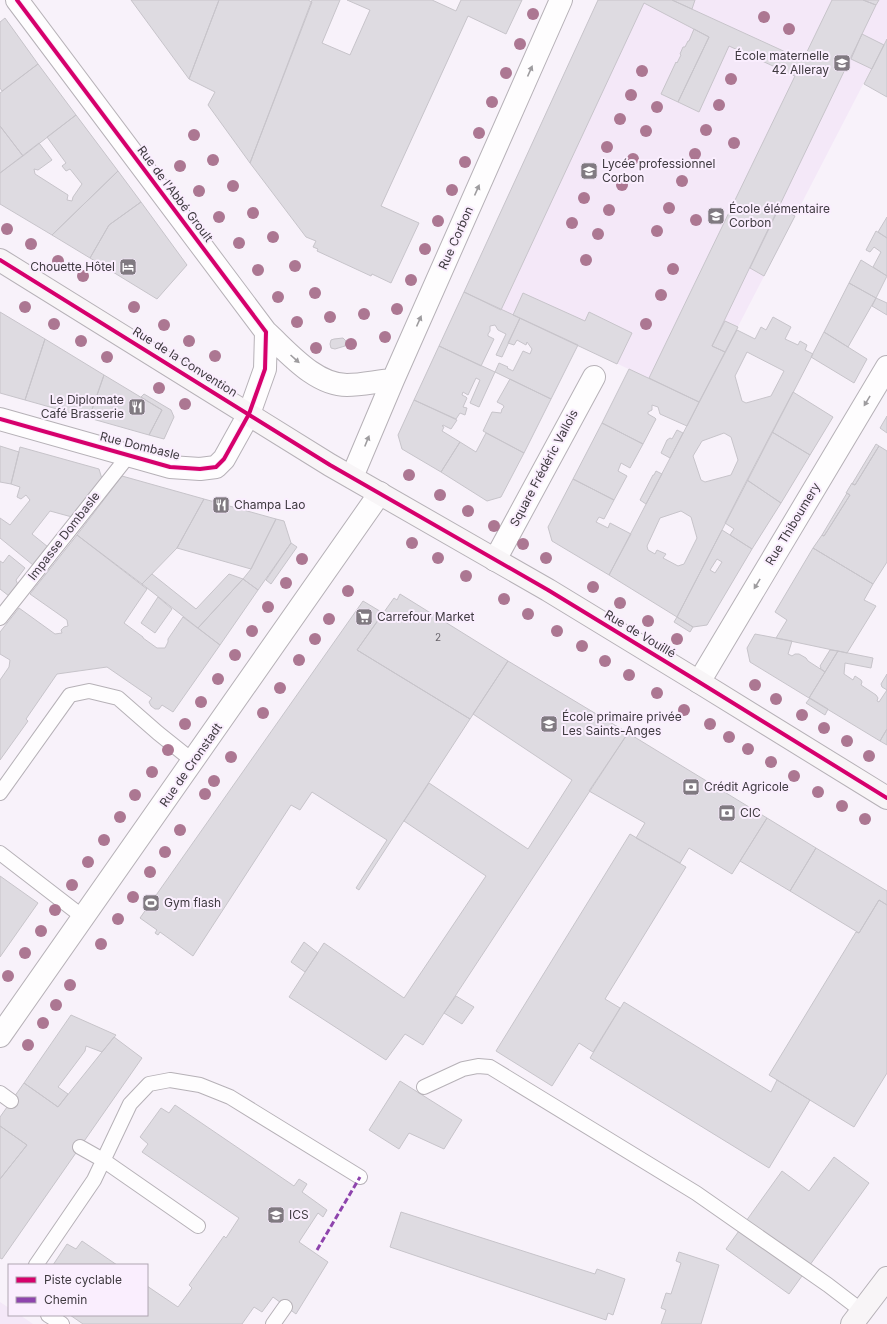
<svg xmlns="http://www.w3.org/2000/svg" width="887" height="1324" font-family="Inter,sans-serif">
  <rect width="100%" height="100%" fill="#f8f2fa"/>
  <path fill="#f4e8f8" d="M598,0H887V38L699,402L464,292Z
    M0,1302L9,1308V1315H20L33,1324H0Z"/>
  <path fill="#dedbe1" stroke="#c7c4ca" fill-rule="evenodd" d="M131,0H219L189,79Z
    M219,0H308L312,2L250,163L208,105L215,92L189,79Z
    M312,0H340L322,43L350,55L370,10L347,0H432L456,11L461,0H522L506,34L468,16L381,206L419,223L391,283L372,274L371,276L317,251L318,249L313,247L316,241L306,237L250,163Z
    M598,0H672L803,60L832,0H863L876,5L712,346L725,352L699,402L649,378L795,76L729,46L699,112L678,102L709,37L644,3L501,310L464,292Z
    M672,0H695L692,9Z
    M863,0H879L876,5Z
    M5,18L38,64L2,91L0,88V22Z
    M694,29L709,37L678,102L661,94L676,62L677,63L681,55L680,54L683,47H685L688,41H689Z
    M862,34L884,45L872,69L851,59Z
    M887,39V97L864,84Z
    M38,64L76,115L23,156L0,126V93Z
    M76,115L118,171L52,235L0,204V173L39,143L52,160L38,170L34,169L35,174L68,195L67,200L72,201L73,197L82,184L70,169L66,171L62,166L66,163L47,137Z
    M0,126L23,156L0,173Z
    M118,171L141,202L109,225L90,258L52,235Z
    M141,202L187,265L157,299L90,258L109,225Z
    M779,208L795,216L764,276L750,268Z
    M887,217V238L878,232Z
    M876,231L887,238V276L873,267L881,252L874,247L870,252L866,250Z
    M861,260L887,276L876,298L849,283Z
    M849,283L876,298L848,347L824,332Z
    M464,292L520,318L502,357L496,355L506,334L498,330L495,325L490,326V331L488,334V336L494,339L481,366L439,346Z
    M523,293L585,321L589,312L632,333L617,364L513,315Z
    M876,298L887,303V315L872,306Z
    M0,312L45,339L25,400L0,393Z
    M773,317L791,327L785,339L798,345L800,341L807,345L805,350L813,354L677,617L609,575L737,330L755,339L761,327L766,330ZM747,352L784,371L771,396L746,403L742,401L735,376ZM724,433L731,437L738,460L731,475L705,482L701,480L693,456L702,441ZM681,511L691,517L697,538L684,564L678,566L663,558L666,554L657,550L655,554L648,550L647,546L660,518Z
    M520,318L578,345L551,399L495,372L499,363L508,367L507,368L513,371L523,351L530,354L532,349L527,342L526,345L517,340L514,345L508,343Z
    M725,321L738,327L725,352L712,346Z
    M824,332L867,359L854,383L811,357Z
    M343,338L346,341L345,346L335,349L331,348L330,344L331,340L334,339Z
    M45,339L104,375L89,418L25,400Z
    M439,346L495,372L479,407L470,403L480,380L476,378L468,395L463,392L462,395L466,397L467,398L463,407L467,408L465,415L460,413L456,419L414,400Z
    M629,369L699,402L687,426L660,414L658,407L652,405V410L648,412V414L655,418L656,419L643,444L602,423Z
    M104,375L162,410L149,435L89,418Z
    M510,379L551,399L524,453L483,431L492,412L501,413L502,409L504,407L503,405L497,402Z
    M793,392L833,417L810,455L772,432Z
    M144,394L171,410L174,417L164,439L149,435L162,410L141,397Z
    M414,400L457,420L451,429L443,425L442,426L444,427L442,431L460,442L441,472L402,449L398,435Z
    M887,416V433L880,428Z
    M602,423L643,444L630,468L621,463L618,471L627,476L614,500L573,479Z
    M677,430L683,433L670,458L661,453L667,440L670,438L672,439Z
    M772,432L810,455L781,503L747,480Z
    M486,433L524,453L501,497L487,501L441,472L460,442L476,452Z
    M876,444L879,446L855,485L852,484Z
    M0,446L19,452L11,484L0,482Z
    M879,446L887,451V562L873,584L813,548L822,535L824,536L850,495L846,493L852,483L855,485Z
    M20,447L99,469L102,479L72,517L50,511L32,534L48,547L33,565L0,538V518L10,525L30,500L26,495L21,499L17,497L20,487L11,484Z
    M656,471L662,474L646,504L640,500L653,475H654Z
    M122,476L204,499L177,548L142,584L77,535Z
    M573,479L614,500L604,519L599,517L596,522L608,528L610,523L631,534L609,575L552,541L548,527Z
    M747,480L781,503L752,549L730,535L734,529L725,523Z
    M847,493L850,495L824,536L822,535Z
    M204,499L276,519L251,569L177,548Z
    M276,519L284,521L291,543L258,590L243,579L251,569Z
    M722,530L752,549L707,625L693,627L677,617ZM717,559L722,562L715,573L710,570Z
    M77,535L147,589L124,623L143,637V638L157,648H165L168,642V639L183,617L220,645L173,712L162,705L159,709H155L151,706L149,702L152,698L107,667L57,674L26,719L28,721L0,760V680L9,667L10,660L0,654V632L19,608L55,634L62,633L61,630L64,627L68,626L67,620L30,594Z
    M291,543L297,547L271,584L266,580Z
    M813,548L873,584L864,600L876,606L847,653L776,638L787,620L775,612Z
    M9,555L25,568L16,580L18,585L9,596L0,589V561L3,563Z
    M152,574L196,609L229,574L243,579L198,628L142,584Z
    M243,579L258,590L220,645L198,628Z
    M400,594L508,661L470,719L357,650L394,598L397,600Z
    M158,597L172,609L155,633L141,623Z
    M363,601L383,613L357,650L470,719L359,890L356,888L387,840L312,792L300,810L291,805L193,956L160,932L158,935L155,933L157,930L140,918Z
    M677,617L693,627L690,632L674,622Z
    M755,634L792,641L788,654L792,656L795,654H799L806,658L808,661L825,672L809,698L750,662L747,648Z
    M830,650L838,651L825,672L820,668H821L820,666Z
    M838,651L873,658L871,668L845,663L844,674L853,680L855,676L861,680L862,682L861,685L876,695L878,698L877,701L879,702L887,690V729L880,741L809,698Z
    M508,661L628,733L423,1045L405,1034L386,1060L289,997L324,943L404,998L486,876L404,821L429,783L528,849L572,780L473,714Z
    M887,674V690L882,687L881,684Z
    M810,698L828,709L825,715L806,703Z
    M887,729V745L880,741Z
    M628,733L767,818L732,874L689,848L680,863L636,838L645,823L589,791Z
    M767,818L816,848L790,891L740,861Z
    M630,834L686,867L605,999L620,1008L593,1052L579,1043L552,1086L496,1051Z
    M816,848L887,891V905L879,900L859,933L790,891Z
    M0,876L38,903L0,957Z
    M879,900L887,905V1073L854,1127L769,1075L856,932L859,933Z
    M304,942L318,953L305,972L291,962Z
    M456,996L474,1007L462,1024L444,1013Z
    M624,1002L771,1092L777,1080L810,1100L769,1168L590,1058Z
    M71,1015L116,1035L102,1052L86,1046L85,1051L58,1087L68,1094L58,1107L24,1083Z
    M114,1037L142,1058L2,1259L0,1258V1179L27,1145L0,1126V1117L24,1083L58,1107Z
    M400,1081L462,1120L444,1149L409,1133L399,1149L369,1130Z
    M175,1105L294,1186L299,1179L307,1184L302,1192L327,1210L323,1217L318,1213L299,1242L328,1262L296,1314L273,1297L262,1312L254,1307L242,1324H83L70,1315H147V1286L178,1307L192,1288L189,1285L224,1236L226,1238L239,1218L142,1152L148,1144L140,1137L161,1108L169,1113Z
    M0,1126L27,1145L0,1179Z
    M834,1157L869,1183L789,1294L726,1249L782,1171L809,1191Z
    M401,1212L595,1274L597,1269L625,1279L613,1315L608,1313L606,1320L390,1247Z
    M82,1241L117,1265H53L67,1244L76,1249Z
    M679,1252L719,1265L701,1324H661L666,1310L661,1308L666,1293L671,1294L681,1263L676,1261Z"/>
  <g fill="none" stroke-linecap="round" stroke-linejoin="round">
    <defs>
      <path id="lane" d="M0,618L129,455
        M0,793L70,695L89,691L118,698L158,733L193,761
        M0,853L83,917
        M424,1087L463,1069L478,1066L490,1067L696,1193L828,1285L862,1311
        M0,1093L11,1101
        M80,1147L103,1160L198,1226
        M36,1265L94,1180L130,1104L149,1084L170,1080L200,1085L230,1097L360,1177
        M48,1315L62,1324
        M273,1324L285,1307"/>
      <path id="street" d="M266,332C288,352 315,385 347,385C362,385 378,381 393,380
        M0,419L170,467L200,469L216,467L224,459L249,414L265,369L266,332L17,0
        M352,477L393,380L561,0
        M495,560L594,377
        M699,682L887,367
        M0,1036L380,493"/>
      <path id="secondary" d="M0,260L330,465L548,590L699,682L887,798
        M852,1324L887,1278"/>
    </defs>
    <use href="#lane" stroke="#b6b1b7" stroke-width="16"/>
    <use href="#street" stroke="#b6b1b7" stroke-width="24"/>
    <use href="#secondary" stroke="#b6b1b7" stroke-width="24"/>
    <use href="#lane" stroke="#fefdfe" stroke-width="14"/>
    <use href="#street" stroke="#fefdfe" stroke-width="22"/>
    <use href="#secondary" stroke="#f8f5f7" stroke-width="22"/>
    <path stroke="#8e44ad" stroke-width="3" stroke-dasharray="6 3" stroke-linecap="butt" d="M317,1250L360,1177"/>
    <defs>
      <path id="cycleway" d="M0,260L330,465L548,590L699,682L887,798
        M0,419L170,467L200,469L216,467L224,459L249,414L265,369L266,332L17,0"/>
    </defs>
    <use href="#cycleway" stroke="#faeefe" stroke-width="6"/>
    <use href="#cycleway" stroke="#d6006c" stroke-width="4"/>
  </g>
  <g fill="#ac7792">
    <circle cx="533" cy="14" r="6"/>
    <circle cx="764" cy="17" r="6"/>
    <circle cx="789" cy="29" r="6"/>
    <circle cx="520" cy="44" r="6"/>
    <circle cx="642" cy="71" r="6"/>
    <circle cx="506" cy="73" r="6"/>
    <circle cx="731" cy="79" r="6"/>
    <circle cx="631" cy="95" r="6"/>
    <circle cx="492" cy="102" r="6"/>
    <circle cx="719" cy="105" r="6"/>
    <circle cx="657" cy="107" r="6"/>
    <circle cx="620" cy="119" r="6"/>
    <circle cx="706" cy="130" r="6"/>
    <circle cx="646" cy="131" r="6"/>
    <circle cx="479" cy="133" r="6"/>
    <circle cx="194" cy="135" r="6"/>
    <circle cx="734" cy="143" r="6"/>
    <circle cx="607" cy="147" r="6"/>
    <circle cx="695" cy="154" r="6"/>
    <circle cx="633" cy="159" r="6"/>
    <circle cx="213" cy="160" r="6"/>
    <circle cx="465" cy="162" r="6"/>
    <circle cx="180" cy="166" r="6"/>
    <circle cx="682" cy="181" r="6"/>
    <circle cx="622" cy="185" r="6"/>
    <circle cx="233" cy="186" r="6"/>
    <circle cx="452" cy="190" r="6"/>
    <circle cx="199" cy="191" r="6"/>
    <circle cx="584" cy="198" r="6"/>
    <circle cx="669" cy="208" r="6"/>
    <circle cx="609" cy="210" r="6"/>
    <circle cx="253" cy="213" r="6"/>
    <circle cx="219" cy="217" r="6"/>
    <circle cx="696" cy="220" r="6"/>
    <circle cx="438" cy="221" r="6"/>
    <circle cx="572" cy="223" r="6"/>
    <circle cx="7" cy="229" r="6"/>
    <circle cx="657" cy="231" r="6"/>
    <circle cx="598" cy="234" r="6"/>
    <circle cx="273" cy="237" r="6"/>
    <circle cx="239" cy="243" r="6"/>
    <circle cx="31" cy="244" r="6"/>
    <circle cx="425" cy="249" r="6"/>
    <circle cx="586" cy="260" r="6"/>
    <circle cx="58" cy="261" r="6"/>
    <circle cx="295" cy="266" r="6"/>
    <circle cx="673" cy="269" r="6"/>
    <circle cx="258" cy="270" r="6"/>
    <circle cx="83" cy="276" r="6"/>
    <circle cx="411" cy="280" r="6"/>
    <circle cx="315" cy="293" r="6"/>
    <circle cx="661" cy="295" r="6"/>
    <circle cx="278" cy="297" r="6"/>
    <circle cx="25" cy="307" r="6"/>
    <circle cx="134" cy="307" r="6"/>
    <circle cx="397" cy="309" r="6"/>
    <circle cx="364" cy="314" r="6"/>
    <circle cx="330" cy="317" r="6"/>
    <circle cx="297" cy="322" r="6"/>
    <circle cx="54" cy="324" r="6"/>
    <circle cx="646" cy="324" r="6"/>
    <circle cx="164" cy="325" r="6"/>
    <circle cx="385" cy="337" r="6"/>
    <circle cx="81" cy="341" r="6"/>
    <circle cx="189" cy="341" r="6"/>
    <circle cx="351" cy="344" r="6"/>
    <circle cx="316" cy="348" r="6"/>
    <circle cx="215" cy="356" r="6"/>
    <circle cx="107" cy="357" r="6"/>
    <circle cx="159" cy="388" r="6"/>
    <circle cx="185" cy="404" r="6"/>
    <circle cx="409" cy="475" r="6"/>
    <circle cx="440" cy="495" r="6"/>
    <circle cx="468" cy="511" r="6"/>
    <circle cx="494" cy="526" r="6"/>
    <circle cx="412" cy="543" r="6"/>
    <circle cx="523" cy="544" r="6"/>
    <circle cx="438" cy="558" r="6"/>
    <circle cx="546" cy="558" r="6"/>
    <circle cx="302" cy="559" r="6"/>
    <circle cx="466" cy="576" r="6"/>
    <circle cx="286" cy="583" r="6"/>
    <circle cx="593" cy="587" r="6"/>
    <circle cx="348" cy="591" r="6"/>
    <circle cx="504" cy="599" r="6"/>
    <circle cx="620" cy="603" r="6"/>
    <circle cx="268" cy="607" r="6"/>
    <circle cx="528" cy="614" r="6"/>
    <circle cx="329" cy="619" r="6"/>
    <circle cx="648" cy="621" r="6"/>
    <circle cx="252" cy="631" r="6"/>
    <circle cx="557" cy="631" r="6"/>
    <circle cx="315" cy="639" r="6"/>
    <circle cx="677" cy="639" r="6"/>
    <circle cx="582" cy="646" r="6"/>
    <circle cx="235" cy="655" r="6"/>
    <circle cx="299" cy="660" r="6"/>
    <circle cx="605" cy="661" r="6"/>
    <circle cx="629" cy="675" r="6"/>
    <circle cx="218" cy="679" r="6"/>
    <circle cx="755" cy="685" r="6"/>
    <circle cx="280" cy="688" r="6"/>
    <circle cx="657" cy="693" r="6"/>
    <circle cx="776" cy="699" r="6"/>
    <circle cx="201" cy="702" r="6"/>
    <circle cx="684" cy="710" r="6"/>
    <circle cx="263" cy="713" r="6"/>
    <circle cx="802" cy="715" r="6"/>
    <circle cx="185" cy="724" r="6"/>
    <circle cx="710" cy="724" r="6"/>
    <circle cx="824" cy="728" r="6"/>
    <circle cx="729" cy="737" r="6"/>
    <circle cx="847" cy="741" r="6"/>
    <circle cx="748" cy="749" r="6"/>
    <circle cx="168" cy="750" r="6"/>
    <circle cx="869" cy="756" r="6"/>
    <circle cx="231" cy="757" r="6"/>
    <circle cx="771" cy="762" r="6"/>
    <circle cx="152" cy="772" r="6"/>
    <circle cx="794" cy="776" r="6"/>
    <circle cx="214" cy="781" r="6"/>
    <circle cx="818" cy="792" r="6"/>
    <circle cx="205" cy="794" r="6"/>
    <circle cx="135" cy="795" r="6"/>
    <circle cx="842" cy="806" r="6"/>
    <circle cx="120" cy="817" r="6"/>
    <circle cx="865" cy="819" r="6"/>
    <circle cx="180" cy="830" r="6"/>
    <circle cx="104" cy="840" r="6"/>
    <circle cx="165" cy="852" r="6"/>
    <circle cx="88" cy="862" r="6"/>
    <circle cx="150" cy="872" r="6"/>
    <circle cx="72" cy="885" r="6"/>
    <circle cx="133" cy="897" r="6"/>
    <circle cx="55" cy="910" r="6"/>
    <circle cx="118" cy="919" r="6"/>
    <circle cx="41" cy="931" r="6"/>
    <circle cx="101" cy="944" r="6"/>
    <circle cx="25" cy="953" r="6"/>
    <circle cx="8" cy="976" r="6"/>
    <circle cx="70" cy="985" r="6"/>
    <circle cx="56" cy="1005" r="6"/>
    <circle cx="43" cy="1023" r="6"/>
    <circle cx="28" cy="1045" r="6"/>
  </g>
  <defs><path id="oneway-solid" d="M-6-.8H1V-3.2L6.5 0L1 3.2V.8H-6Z"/></defs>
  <g fill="#9e9c9f">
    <use href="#oneway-solid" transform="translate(530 71) rotate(-66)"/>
    <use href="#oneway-solid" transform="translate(477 190) rotate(-66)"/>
    <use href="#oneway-solid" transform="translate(419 321) rotate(-66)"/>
    <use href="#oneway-solid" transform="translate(295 359) rotate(42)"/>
    <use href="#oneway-solid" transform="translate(867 401) rotate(121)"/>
    <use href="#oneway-solid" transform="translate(367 441) rotate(-68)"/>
    <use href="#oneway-solid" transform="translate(757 584) rotate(121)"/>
  </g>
  <defs>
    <symbol id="school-square" viewBox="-11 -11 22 22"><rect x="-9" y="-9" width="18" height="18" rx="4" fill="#807a81" stroke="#faeefe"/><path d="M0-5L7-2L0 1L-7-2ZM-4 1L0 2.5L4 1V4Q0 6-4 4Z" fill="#fff"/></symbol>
    <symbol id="hotel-square" viewBox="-11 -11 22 22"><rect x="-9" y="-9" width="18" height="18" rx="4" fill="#807a81" stroke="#faeefe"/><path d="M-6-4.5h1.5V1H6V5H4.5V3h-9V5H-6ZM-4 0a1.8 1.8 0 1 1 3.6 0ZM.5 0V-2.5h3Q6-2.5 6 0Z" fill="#fff"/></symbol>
    <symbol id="restaurant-square" viewBox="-11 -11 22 22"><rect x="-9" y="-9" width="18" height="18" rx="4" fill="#807a81" stroke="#faeefe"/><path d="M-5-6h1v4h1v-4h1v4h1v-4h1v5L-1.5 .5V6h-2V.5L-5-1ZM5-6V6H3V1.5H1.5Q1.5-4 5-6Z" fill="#fff"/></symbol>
    <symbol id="supermarket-square" viewBox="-11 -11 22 22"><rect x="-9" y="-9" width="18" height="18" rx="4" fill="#807a81" stroke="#faeefe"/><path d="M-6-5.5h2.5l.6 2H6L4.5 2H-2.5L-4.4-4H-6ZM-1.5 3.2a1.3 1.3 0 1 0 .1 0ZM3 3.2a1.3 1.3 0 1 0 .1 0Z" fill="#fff"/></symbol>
    <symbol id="bank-square" viewBox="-11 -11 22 22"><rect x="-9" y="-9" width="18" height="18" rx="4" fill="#807a81" stroke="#faeefe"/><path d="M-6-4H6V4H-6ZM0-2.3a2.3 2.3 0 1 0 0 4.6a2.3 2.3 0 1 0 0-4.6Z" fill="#fff"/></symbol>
    <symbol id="stadium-square" viewBox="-11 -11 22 22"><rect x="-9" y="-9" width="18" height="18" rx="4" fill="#807a81" stroke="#faeefe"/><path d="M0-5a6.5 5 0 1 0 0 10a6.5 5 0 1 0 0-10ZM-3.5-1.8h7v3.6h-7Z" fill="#fff"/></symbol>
  </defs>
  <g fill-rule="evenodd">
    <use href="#school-square" x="832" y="53" width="20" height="20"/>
    <use href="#school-square" x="579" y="161" width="20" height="20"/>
    <use href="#school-square" x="706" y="206" width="20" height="20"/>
    <use href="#hotel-square" x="118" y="257" width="20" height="20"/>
    <use href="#restaurant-square" x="127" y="397" width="20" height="20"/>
    <use href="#restaurant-square" x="211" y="495" width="20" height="20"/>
    <use href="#supermarket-square" x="354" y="607" width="20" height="20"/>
    <use href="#school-square" x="539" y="714" width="20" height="20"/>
    <use href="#bank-square" x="681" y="777" width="20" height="20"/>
    <use href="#bank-square" x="717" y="803" width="20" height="20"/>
    <use href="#stadium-square" x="141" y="893" width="20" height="20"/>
    <use href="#school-square" x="266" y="1205" width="20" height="20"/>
  </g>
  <g text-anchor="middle" stroke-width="4" stroke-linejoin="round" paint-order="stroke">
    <g font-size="10" fill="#68646a">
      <text x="438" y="641">2</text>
    </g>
    <g font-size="12" fill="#3f3a40" stroke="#faeefe" text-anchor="start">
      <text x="829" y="60" text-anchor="end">École maternelle<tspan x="829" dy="14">42 Alleray</tspan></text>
      <text x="602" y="168">Lycée professionnel<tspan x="602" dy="14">Corbon</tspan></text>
      <text x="729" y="213">École élémentaire<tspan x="729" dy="14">Corbon</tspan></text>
      <text x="115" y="271" text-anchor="end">Chouette Hôtel</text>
      <text x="124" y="404" text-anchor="end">Le Diplomate<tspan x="124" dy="14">Café Brasserie</tspan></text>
      <text x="234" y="509">Champa Lao</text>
      <text x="377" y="621">Carrefour Market</text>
      <text x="562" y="721">École primaire privée<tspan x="562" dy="14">Les Saints-Anges</tspan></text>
      <text x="704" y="791">Crédit Agricole</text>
      <text x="740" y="817">CIC</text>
      <text x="164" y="907">Gym flash</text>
      <text x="289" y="1219">ICS</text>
    </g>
    <g font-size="12" fill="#3f3a40" stroke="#faeefe">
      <text transform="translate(175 194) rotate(53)" y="4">Rue de l'Abbé Groult</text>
      <text transform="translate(456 238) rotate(-66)" y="4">Rue Corbon</text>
      <text transform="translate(185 362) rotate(32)" y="4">Rue de la Convention</text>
      <text transform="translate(140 446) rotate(14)" y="4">Rue Dombasle</text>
      <text transform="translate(544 468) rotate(-62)" y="4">Square Frédéric Vallois</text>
      <text transform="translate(793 524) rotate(-59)" y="4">Rue Thiboumery</text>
      <text transform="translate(64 536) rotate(-52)" y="4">Impasse Dombasle</text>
      <text transform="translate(640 634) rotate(31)" y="4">Rue de Vouillé</text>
      <text transform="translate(191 765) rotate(-55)" y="4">Rue de Cronstadt</text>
    </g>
  </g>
  <rect x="8" y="1264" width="140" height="52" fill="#faeefe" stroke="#afa6b2"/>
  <rect x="16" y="1277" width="20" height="6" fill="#d6006c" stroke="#afa6b2"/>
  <text x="44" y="1284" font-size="12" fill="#3f3a40">Piste cyclable</text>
  <rect x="16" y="1297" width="20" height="6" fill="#8e44ad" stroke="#afa6b2"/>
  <text x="44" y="1304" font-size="12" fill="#3f3a40">Chemin</text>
</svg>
